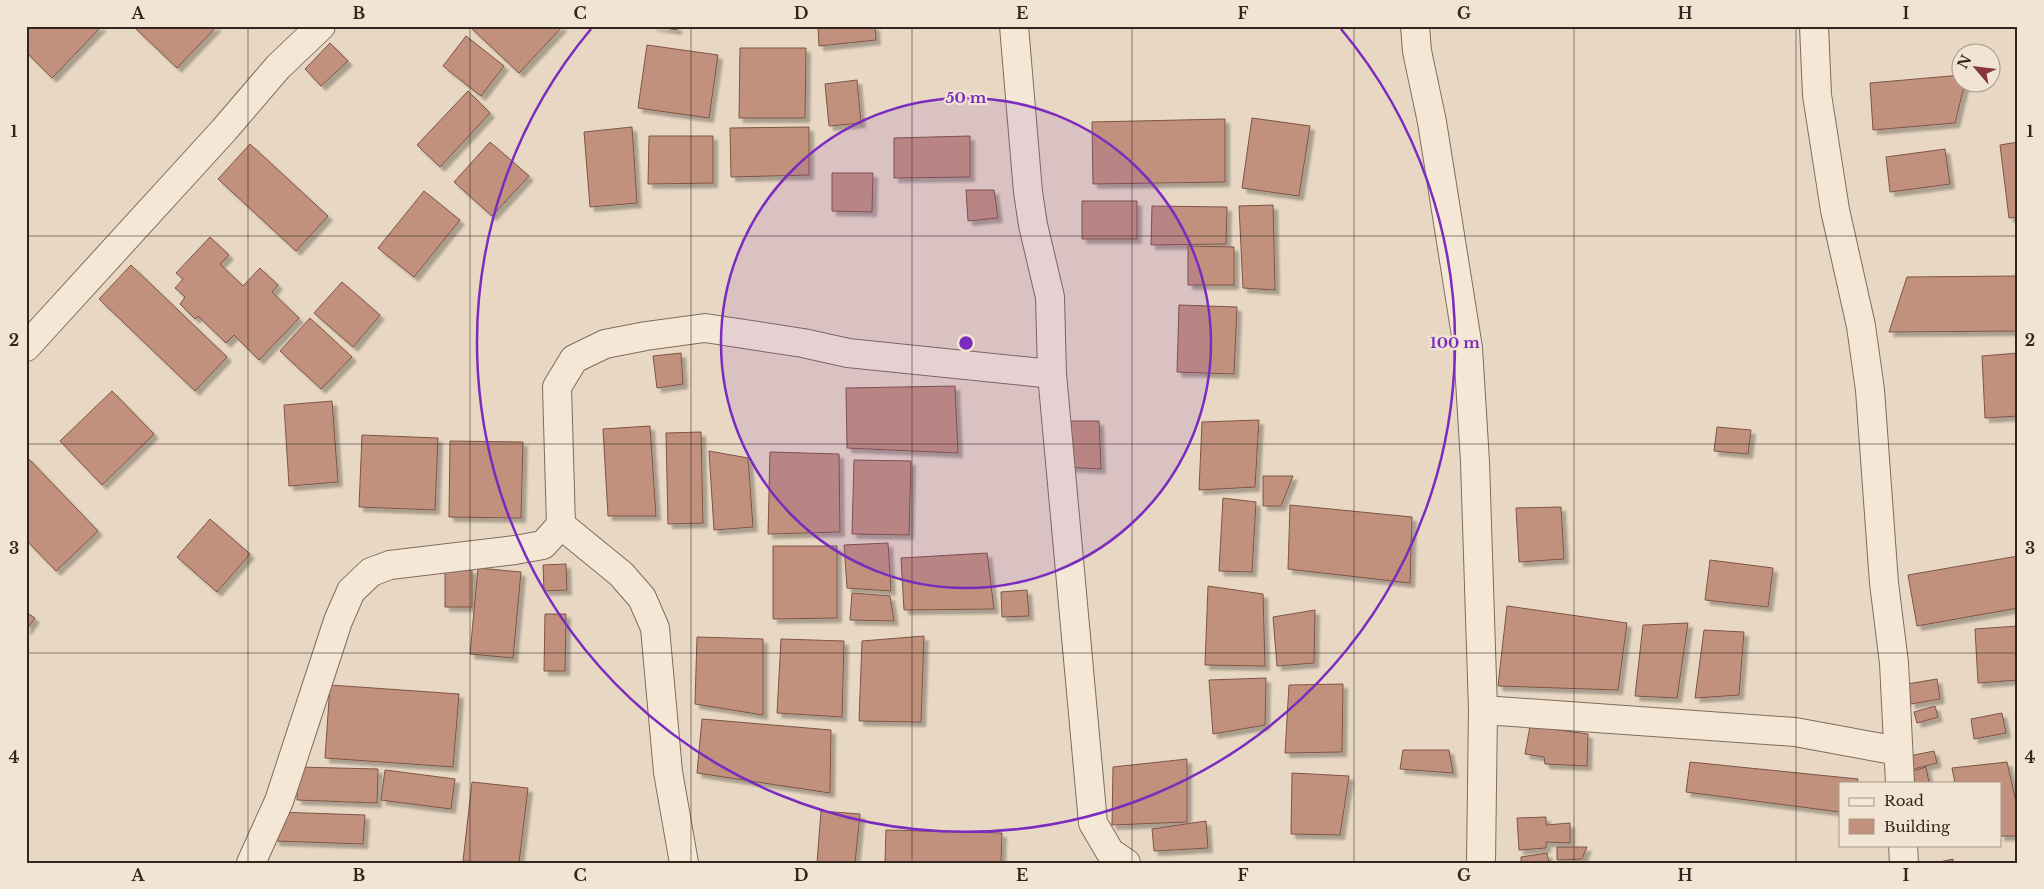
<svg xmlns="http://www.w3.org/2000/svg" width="2044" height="889" font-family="'Libre Baskerville',serif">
  <defs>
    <filter id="shadow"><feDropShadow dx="4.5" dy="4.5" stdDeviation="1" flood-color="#0004"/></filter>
  </defs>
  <rect width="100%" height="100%" fill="#e8d8c3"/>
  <path fill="#c2917d" stroke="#7d5445" filter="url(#shadow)" d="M26,26H102L52,78L26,52Z
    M133,26H217L177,68Z
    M469,26H563L519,73Z
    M652,26H677V30Z
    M818,26H875L876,40L819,46Z
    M466,36L504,66L481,96L443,66Z
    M330,43L348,61L321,86L305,69Z
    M647,45L718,55L709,118L638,108Z
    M740,48H806L805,118H739Z
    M1962,75V82H1965L1955,123L1873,130L1870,83Z
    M857,80L861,123L829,126L825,84Z
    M468,91L490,113L440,167L417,145Z
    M1252,118L1310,126L1299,196L1242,188Z
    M1225,119V182L1093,184L1092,122Z
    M632,127L637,203L590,207L584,132Z
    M809,127V175L731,177L730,128Z
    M649,136H713V183L648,184Z
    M970,136V177L894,178V138Z
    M490,142L529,176L492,216L454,182Z
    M2018,142V217L2009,218L2000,145Z
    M250,144L328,216L296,251L218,179Z
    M1945,149L1950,184L1890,192L1886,157Z
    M832,173H873L872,212L832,211Z
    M966,190H994L998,218L968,221Z
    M424,191L460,220L414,277L378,248Z
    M1082,201H1137V239H1082Z
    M1273,205L1275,290L1243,288L1239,206Z
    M1152,206L1227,207L1226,244L1151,245Z
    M210,237L229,255L220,264L243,286L260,268L278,285L272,292L299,318L259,360L234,335L226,343L198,316L195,319L180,304L185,297L175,288L183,279L176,273Z
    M1188,246L1234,247V285H1188Z
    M131,265L227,357L195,391L99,299Z
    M2018,276V331L1889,332L1907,277Z
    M342,282L380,315L353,347L314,313Z
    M1179,305L1237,307L1234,374L1177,372Z
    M310,318L352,357L321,389L280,351Z
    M681,353L683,384L657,388L653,356Z
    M2018,353V416L1985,418L1982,356Z
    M955,386L958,453L847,448L846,388Z
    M112,391L154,434L102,485L60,441Z
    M332,401L338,482L289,486L284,405Z
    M1259,420L1255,487L1199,490L1202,422Z
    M1066,421H1099L1101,469L1064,467Z
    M650,426L656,516H608L603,429Z
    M1717,427L1751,430L1748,454L1714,451Z
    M701,432L703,523L668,524L666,433Z
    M362,435L438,438L435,510L359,507Z
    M450,441L523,442L521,518L449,517Z
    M709,451L748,458L753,527L714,530Z
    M770,452L839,454L840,532L768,534Z
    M26,456L98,531L56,571L26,540Z
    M854,460L911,461L909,535L852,534Z
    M1263,476H1293L1281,506H1263Z
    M1223,498L1256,502L1252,572L1219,571Z
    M1290,505L1412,517L1410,583L1288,569Z
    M1561,507L1564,559L1519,562L1516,508Z
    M210,519L250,554L217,592L177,557Z
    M888,543L891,591L847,588L844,545Z
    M773,546H837V618L773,619Z
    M987,553L994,609L904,610L901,558Z
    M2018,556V608L1917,626L1908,575Z
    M1710,560L1773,568L1768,607L1705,600Z
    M566,564L567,590L544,591L543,565Z
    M478,568L521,572L513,658L470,654Z
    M445,569H472V607H445Z
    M1208,586L1263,594L1265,666L1205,665Z
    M1027,590L1029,616L1002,617L1001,592Z
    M852,593L890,596L894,621L850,620Z
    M1507,606L1627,623L1618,690L1498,686Z
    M1315,610L1314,663L1277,666L1273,617Z
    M26,612L35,618L26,631Z
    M545,614H566L565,671H544Z
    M1688,623L1677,698L1635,696L1643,625Z
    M2018,626V680L1978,683L1975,629Z
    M1704,630L1744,632L1739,695L1695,698Z
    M924,636L921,722L859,721L862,641Z
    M697,637L763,639V715L695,704Z
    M781,639L844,641L842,717L777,713Z
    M1266,678L1265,725L1213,734L1209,680Z
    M1937,679L1940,699L1911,704L1907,684Z
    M1343,684L1342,752L1285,753L1289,685Z
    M330,685L459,694L453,767L325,758Z
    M1935,706L1938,717L1917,723L1914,712Z
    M2002,713L2006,733L1974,739L1971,719Z
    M702,719L831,730L830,793L697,773Z
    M1530,726L1588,734L1587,766L1545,764L1544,757L1525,754Z
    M1403,750H1449L1453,773L1400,769Z
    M1934,751L1937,763L1910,770L1909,756Z
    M1187,759V822L1112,825L1113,767Z
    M1690,762L1858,779L1857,783H1840V812L1686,792Z
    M2007,762L2018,810V836H2000V783H1955L1952,768Z
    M298,767L378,769L377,803L297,800Z
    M1926,767L1929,783H1912L1910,772Z
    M385,770L455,779L451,809L381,800Z
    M1292,773L1349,776L1340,835L1291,834Z
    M472,782L528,788L519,863L463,861Z
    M821,811L860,814L855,863H817Z
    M276,812L365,815L363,844L275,841Z
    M1546,817V825L1570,823V843L1546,842V848L1519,850L1517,818Z
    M1206,821L1208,848L1154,851L1152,829Z
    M886,830L1002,833L1001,863H885Z
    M1557,847H1587L1582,859L1557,860Z
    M1547,853L1549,863H1521V857Z
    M1953,859V863H1935Z"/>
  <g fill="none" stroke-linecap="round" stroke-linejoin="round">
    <defs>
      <path id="street" d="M1014,26L1028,192L1033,225L1050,297L1052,374L1093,823L1110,852L1126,863
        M1415,26L1417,51L1432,122L1468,348L1475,462L1483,710L1481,863
        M1814,26L1817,95L1835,210L1861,326L1870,390L1884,583L1894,663L1900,783
        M26,347L224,130L278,67L321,26
        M1483,710L1795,732L1898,751
        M1903,845L1904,863
        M251,863L279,801L338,621L351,591L371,572L390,565L515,550L543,545L561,525
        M684,863L668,772L655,628L642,598L621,574L561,525L557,387L574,359L605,344L646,336L705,328L803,343L848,353L1052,374"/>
    </defs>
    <use href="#street" stroke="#806b5c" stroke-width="30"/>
    <use href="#street" stroke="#f4e7d5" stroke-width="28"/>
  </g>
  <path fill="none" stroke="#32251e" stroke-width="1" stroke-opacity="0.55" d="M248,26V863M470,26V863M691,26V863M912,26V863M1132,26V863M1354,26V863M1574,26V863M1796,26V863M26,236H2018M26,444H2018M26,653H2018"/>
  <circle cx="966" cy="343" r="245" fill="#7b2cbf" fill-opacity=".12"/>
  <g fill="none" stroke="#7b2cbf" stroke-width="2.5">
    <circle cx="966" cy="343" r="245"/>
    <path d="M1341 29A489 489 0 1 1 591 29"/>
  </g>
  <circle cx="966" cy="343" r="8" fill="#7b2cbf" stroke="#f1e4d2" stroke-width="2.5"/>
  <g font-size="15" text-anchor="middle" font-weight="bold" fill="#7b2cbf" stroke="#f1e4d2" stroke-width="4.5" stroke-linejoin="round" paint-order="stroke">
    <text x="966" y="103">50 m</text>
    <text x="1455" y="348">100 m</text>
  </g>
  <rect width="2044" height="889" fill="none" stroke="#f1e4d2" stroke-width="55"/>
  <rect x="1839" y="782" width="162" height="65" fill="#f1e4d2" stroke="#a5988a"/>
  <rect x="1849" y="798" width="25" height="8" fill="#f4e7d5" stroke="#a5988a"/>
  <text x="1884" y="806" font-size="15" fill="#32251e">Road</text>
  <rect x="1849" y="819" width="25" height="15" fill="#c2917d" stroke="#a5988a"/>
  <text x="1884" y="832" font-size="15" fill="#32251e">Building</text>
  <g transform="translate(1976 68) rotate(298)"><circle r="24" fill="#f1e4d2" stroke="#a5988a"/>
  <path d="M0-4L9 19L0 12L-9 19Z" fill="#88333f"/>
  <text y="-8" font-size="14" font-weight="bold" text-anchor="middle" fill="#32251e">N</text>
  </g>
  <rect x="28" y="28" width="1988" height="834" fill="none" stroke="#32251e" stroke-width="2"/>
  <g font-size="16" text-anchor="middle" font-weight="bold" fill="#32251e">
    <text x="138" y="19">A</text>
    <text x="359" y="19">B</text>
    <text x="580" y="19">C</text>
    <text x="801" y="19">D</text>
    <text x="1022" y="19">E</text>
    <text x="1243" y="19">F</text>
    <text x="1464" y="19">G</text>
    <text x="1685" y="19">H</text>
    <text x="1906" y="19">I</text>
    <text x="14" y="137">1</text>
    <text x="2030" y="137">1</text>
    <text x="14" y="346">2</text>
    <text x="2030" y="346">2</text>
    <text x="14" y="554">3</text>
    <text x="2030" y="554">3</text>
    <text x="14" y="763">4</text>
    <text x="2030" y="763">4</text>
    <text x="138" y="881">A</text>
    <text x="359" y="881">B</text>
    <text x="580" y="881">C</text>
    <text x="801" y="881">D</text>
    <text x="1022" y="881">E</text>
    <text x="1243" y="881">F</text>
    <text x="1464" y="881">G</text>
    <text x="1685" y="881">H</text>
    <text x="1906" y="881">I</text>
  </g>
</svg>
